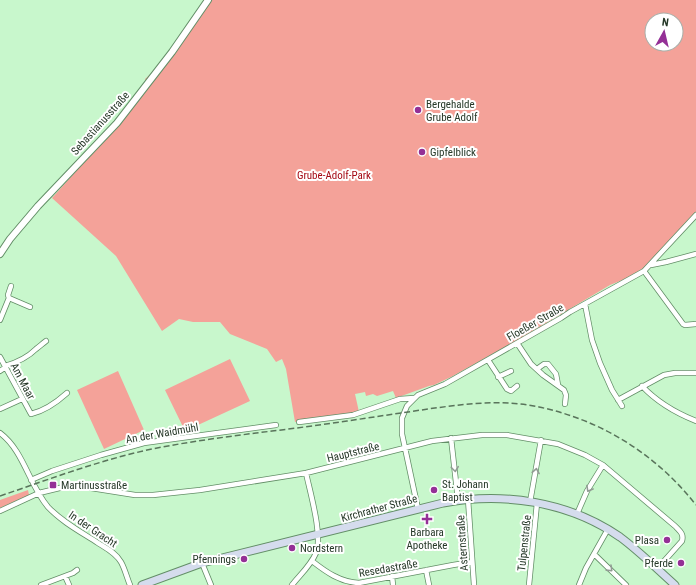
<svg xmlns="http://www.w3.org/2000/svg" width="696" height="585" font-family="'Roboto Condensed',sans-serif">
  <rect width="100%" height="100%" fill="#c8f7cc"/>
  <path fill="#f4a299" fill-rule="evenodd" d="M210,0H696V213L647,266L625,279L610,285L514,342L451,377L434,385L429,386L396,398L393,391L377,396L373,394L366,396L365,392L355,394L359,412L295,422L286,369L282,359L276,362L267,349L230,334L220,322H193L179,319L162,331L116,256L52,198L105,139L148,85L145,79L167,59ZM652,20H676V44H652Z
    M230,359L250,401L185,431L165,390Z
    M118,371L144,430L104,449L77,390Z
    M28,490L29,495L0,508V500Z"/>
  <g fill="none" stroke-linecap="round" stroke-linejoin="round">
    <defs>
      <path id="minor" d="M651,265L666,262L696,254
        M644,271L683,324L685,325L696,324
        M9,298L30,307
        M585,304L592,340L600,363L612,390L622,406
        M0,320L9,298L8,295L11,286
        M517,343L531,364L543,375L564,390L566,395L565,404
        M0,357L31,414C44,411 57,402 67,393
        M488,360L507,389L511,391L517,386
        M5,366C15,363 28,357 36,349C40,346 42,344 46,341
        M537,369L544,364H548L556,374L558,385
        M0,371L6,367
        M498,377L511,371
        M642,386C657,402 676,413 696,421
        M618,400L664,375L675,373H696
        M0,409L22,399
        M299,422L353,415L400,399L414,398
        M0,433C24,451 29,485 48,507C62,522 81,532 98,543C106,548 116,553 121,562C125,569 127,578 130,585
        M451,438L458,500
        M31,480L52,471L101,455L144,443L276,425
        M468,499L474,585
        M530,502L541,440
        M418,509L402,434V418L407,406L418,395L445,384L561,318L570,312L644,271L696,215
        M0,511L39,493L72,485L135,495H153L200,490L306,473L432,441L482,435H507L558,444L585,455L603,465L675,526C680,531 684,534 682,541L657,569
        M577,514L587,491L603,465
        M594,554L626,585
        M312,561C326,572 340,582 359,583L453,565L472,562
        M202,563L211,585
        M426,570L429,585
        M65,576L69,585
        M392,576L393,585
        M41,585L73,573L77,570
        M292,585C300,575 311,565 316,553C323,536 310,492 306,473
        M529,585L537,503
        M579,585L586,568L608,529"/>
      <path id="tertiary" d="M0,254L10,239L38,206L117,123L172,52L208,0"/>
      <path id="secondary" d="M142,585L202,563L443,503C503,492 568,501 620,537C639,551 657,569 675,585"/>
    </defs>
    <use href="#minor" stroke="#638e67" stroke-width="6"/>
    <use href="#tertiary" stroke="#638e67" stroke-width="8"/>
    <use href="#secondary" stroke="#638e67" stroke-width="9"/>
    <use href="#minor" stroke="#fff" stroke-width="4.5"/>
    <use href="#tertiary" stroke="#fff" stroke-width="6"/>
    <use href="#secondary" stroke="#d5dced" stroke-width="7"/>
    <path stroke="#59745b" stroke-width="1.5" stroke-dasharray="6 3" stroke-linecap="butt" d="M0,496C50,479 100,460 152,449C217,436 282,431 347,421C374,417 401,413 428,409C464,404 502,399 539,407C601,420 656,454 696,505"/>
  </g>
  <defs><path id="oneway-chevron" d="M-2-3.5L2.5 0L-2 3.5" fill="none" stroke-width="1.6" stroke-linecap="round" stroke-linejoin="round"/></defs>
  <g stroke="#929c94">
    <use href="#oneway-chevron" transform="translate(455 469) rotate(83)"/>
    <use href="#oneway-chevron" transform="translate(536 471) rotate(-80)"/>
    <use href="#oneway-chevron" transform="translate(589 489) rotate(119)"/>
    <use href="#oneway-chevron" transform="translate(610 569) rotate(44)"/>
  </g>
  <g fill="#943096" stroke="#fff" stroke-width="1.5">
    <circle cx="418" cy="110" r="4"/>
    <circle cx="422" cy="152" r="4"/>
    <rect x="49" y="481" width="8" height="8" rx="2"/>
    <circle cx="434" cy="490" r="4"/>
    <path d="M425 513h4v4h4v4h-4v4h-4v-4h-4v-4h4z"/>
    <circle cx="667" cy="540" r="4"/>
    <circle cx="292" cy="548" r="4"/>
    <circle cx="244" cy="559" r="4"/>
    <circle cx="681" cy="563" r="4"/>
  </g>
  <g text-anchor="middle" stroke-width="4" stroke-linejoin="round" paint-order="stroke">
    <g font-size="11" fill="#263828" stroke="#fff" text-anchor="start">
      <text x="426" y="108">Bergehalde<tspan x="426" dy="13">Grube Adolf</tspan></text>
      <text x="430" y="156">Gipfelblick</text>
      <text x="442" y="488">St. Johann<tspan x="442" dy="13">Baptist</tspan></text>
      <text x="61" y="489">Martinusstraße</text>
      <text x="427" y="536" text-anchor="middle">Barbara<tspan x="427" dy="13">Apotheke</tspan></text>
      <text x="659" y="544" text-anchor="end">Plasa</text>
      <text x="300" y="552">Nordstern</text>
      <text x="236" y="563" text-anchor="end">Pfennings</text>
      <text x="673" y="567" text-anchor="end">Pferde</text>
    </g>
    <g font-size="11" fill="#263828" stroke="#fff">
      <text transform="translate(100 123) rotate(-48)" y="4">Sebastianusstraße</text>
      <text transform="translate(535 322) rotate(-30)" y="4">Floeßer Straße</text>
      <text transform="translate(23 381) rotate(62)" y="4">Am Maar</text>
      <text transform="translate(162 433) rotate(-10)" y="4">An der Waidmühl</text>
      <text transform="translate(353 452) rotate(-14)" y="4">Hauptstraße</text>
      <text transform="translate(379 508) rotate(-15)" y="4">Kirchrather Straße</text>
      <text transform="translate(93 529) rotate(34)" y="4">In der Gracht</text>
      <text transform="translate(462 543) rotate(-94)" y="4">Asternstraße</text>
      <text transform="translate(524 543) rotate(-84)" y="4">Tulpenstraße</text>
      <text transform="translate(388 568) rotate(-10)" y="4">Resedastraße</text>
    </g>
    <g font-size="11" fill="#a40813" stroke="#fff">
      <text x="334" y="179">Grube-Adolf-Park</text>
    </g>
  </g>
  <g transform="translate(664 32) rotate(8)"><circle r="19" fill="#ffffff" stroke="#a8afa9"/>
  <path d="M0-3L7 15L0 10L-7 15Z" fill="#943096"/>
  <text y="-6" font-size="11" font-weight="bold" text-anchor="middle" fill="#263828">N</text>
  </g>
</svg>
